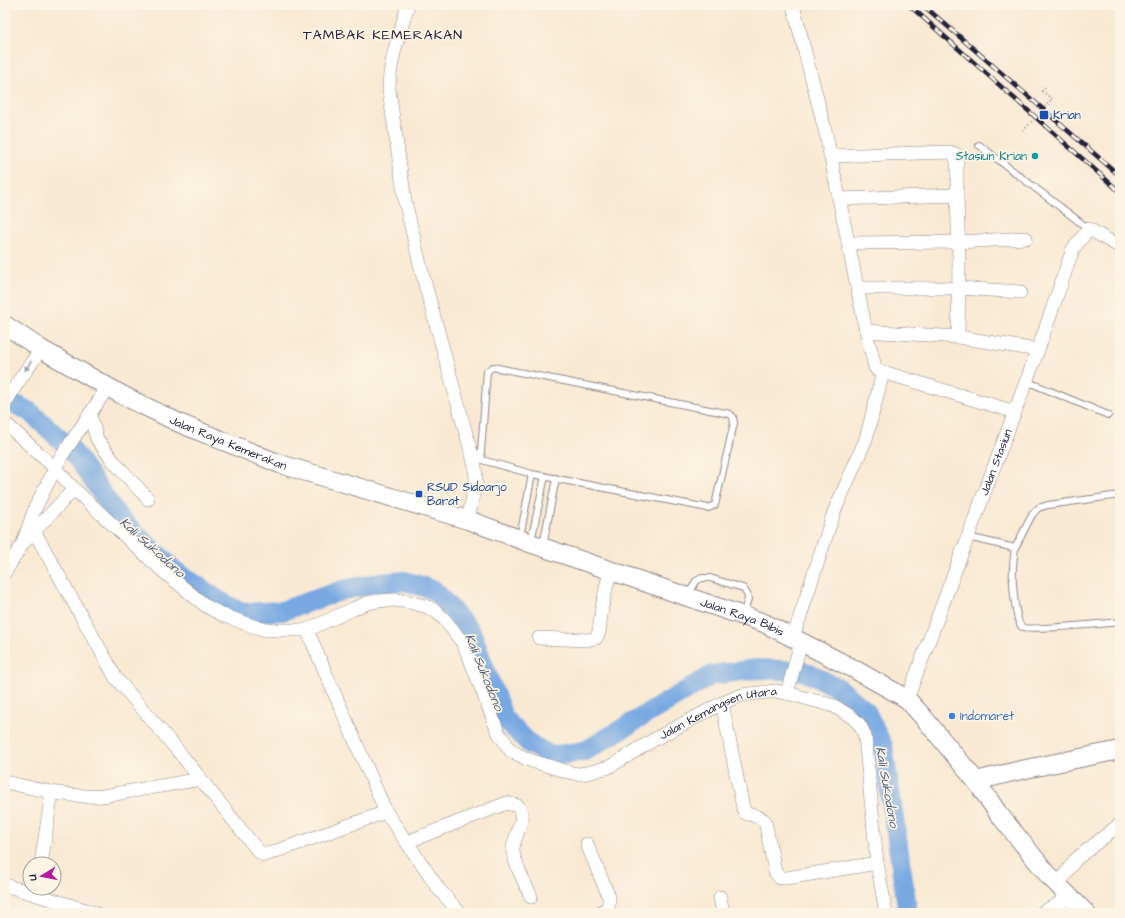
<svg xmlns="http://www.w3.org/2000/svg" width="1125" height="918" font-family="'Architects Daughter',sans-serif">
  <rect width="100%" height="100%" fill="#fcf5e5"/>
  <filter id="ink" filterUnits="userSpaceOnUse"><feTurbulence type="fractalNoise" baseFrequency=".025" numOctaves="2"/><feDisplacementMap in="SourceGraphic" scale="8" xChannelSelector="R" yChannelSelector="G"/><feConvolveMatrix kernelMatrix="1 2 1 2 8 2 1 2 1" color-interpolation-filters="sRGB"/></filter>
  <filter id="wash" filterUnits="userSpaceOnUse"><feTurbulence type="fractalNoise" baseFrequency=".012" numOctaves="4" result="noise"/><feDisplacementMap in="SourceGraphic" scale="16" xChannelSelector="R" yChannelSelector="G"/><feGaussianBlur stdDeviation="0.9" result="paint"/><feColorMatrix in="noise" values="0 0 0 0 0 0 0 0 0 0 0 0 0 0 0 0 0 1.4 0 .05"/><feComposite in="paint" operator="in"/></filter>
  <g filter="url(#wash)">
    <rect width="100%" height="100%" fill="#f9e9d3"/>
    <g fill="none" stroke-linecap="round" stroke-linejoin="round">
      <path stroke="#77a8e2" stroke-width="20" d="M5,399L30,412L71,449L120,519L174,570L218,600L242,613L282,611L343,590L378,583L405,581L434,590L471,632L504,719L531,745L552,756L585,751L712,675L756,669L803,671L839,688L866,711L883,746L908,913"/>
    </g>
  </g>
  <g filter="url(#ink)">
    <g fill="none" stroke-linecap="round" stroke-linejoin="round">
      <defs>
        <path id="lane" d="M979,145L1089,229
          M493,367L730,414L733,417L734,423L715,505L708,508L532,474L482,460L481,452L487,371Z
          M1026,381L1108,415
          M520,537L532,474
          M968,537L1015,548C1014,555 1013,562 1013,569C1012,579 1015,622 1022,627C1027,631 1108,623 1120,622
          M531,541L545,476
          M543,546L556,478
          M1015,548L1032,515L1038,508L1048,505L1120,495
          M688,596L696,581L702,578H710L743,588L747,594L748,599L743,615"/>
        <g id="street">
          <path d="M408,5C400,33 389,61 389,90L405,201L422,273L475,466L476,480L468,520"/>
          <path d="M793,5L826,134L866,331L875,367L877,370L883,372L1015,412"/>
          <path d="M830,156L949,152L955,154L957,163V195L959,259L958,337"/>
          <path d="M839,199L957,195"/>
          <path d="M848,243L959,242L1026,238"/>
          <path d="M857,288H959L1020,292"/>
          <path d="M866,331L958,337L1038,350"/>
          <path d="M5,404L16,385L41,349"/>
          <path d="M90,415L97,439L114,462L148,499"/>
          <path id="s1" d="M5,423L56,469L74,489L164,572L206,606L225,616L256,627L266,630H307L353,609L367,603L378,601L396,600L409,602L428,607L437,612L445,620L462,642L470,659L498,732L511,751L529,760L568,772L578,774L587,773L609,767L655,739L722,703L742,695L775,691L787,693L834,706L852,717L860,725L865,736L877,863L886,913"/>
          <path d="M34,531L116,678L179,752L258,851L264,855L271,853L386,812"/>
          <path d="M23,543L35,508L61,457L108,387"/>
          <path d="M5,572L23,543L74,489"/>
          <path d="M307,630L386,812L438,888L460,913"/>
          <path d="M539,638L587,640L596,638L599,632L602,607L610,570"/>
          <path d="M793,638L834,512L866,439L883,372"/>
          <path d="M787,693L801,642"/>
          <path id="s2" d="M907,699L1038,350L1073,249L1089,229L1120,247"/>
          <path d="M722,703L743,808L745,813C751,816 761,816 765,821L775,872L780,878H787L877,863"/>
          <path d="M5,782C37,789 70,798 103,796L201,779"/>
          <path d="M407,842L507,803L518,806C527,819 515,833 513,848C512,860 526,885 531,897"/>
          <path d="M587,844L609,897C609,908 608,909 598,913"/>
          <path d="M41,864L52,792"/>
          <path d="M5,885L95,913"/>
          <path d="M1058,885L1075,860L1120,824"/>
          <path d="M720,897L723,913"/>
          <path d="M1041,913L1071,897"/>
        </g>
        <g id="secondary">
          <path id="s3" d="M5,325L41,349L122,395L179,423L280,464L468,520L530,543L764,623L854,669L907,699L924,718L976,781L998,813L1049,876L1086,913"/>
          <path d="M976,781L1021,770L1120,750"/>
        </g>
      </defs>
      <use href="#lane" stroke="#8e8687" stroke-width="8"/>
      <use href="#street" stroke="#8e8687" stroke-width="14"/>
      <use href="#secondary" stroke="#8e8687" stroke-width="20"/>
      <path stroke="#8e8687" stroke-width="2" stroke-dasharray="1 3" stroke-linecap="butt" d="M1045,88L1042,91L1052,99"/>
      <use href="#lane" stroke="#fff" stroke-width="6"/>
      <use href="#street" stroke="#fff" stroke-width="13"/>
      <use href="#secondary" stroke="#fff" stroke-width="18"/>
      <defs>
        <path id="rail" d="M909,5L1120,192
          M923,5L1120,176"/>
      </defs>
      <use href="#rail" stroke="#22223b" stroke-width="4.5"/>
      <use href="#rail" stroke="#fcf5e5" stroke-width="3" stroke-dasharray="9" stroke-linecap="butt"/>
      <path stroke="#8e8687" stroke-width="2" stroke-dasharray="1 3" stroke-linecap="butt" d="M1023,131L1052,99"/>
    </g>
    <defs><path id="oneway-solid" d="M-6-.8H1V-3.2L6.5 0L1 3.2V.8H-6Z"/></defs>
    <use fill="#9c9ca7" href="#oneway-solid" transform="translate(28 366) rotate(123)"/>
  </g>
  <g fill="#1a4fb4" stroke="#fcf5e5" stroke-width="1.5">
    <rect x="1039" y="110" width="10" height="10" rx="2"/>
    <rect x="415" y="490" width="8" height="8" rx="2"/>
  </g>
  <circle fill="#0f9aa8" stroke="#fcf5e5" stroke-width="1.5" cx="1035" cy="156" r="4"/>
  <circle fill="#3f7fe0" stroke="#fcf5e5" stroke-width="1.5" cx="952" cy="716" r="4"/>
  <g text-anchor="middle" stroke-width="3.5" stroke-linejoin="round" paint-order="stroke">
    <g font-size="12" fill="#164399" stroke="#fcf5e5" text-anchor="start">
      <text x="1053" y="119">Krian</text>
      <text x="427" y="491">RSUD Sidoarjo<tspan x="427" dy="14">Barat</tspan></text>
    </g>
    <g font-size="12" fill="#0d838f" stroke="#fcf5e5" text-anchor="end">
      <text x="1027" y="160">Stasiun Krian</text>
    </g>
    <g font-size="12" fill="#22223b" stroke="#fcf5e5">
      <text dy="4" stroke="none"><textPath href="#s3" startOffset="253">Jalan Raya Kemerakan</textPath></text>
      <text dy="4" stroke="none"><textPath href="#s2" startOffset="253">Jalan Stasiun</textPath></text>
      <text dy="4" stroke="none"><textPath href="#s3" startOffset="796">Jalan Raya Bibis</textPath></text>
      <text dy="4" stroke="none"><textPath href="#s1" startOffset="901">Jalan Kemangsen Utara</textPath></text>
    </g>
    <g font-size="12" fill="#366cbe" stroke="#fcf5e5" text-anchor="start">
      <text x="960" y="720">Indomaret</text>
    </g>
    <g font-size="13" font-style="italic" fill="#44587e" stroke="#fcf5e5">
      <text transform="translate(153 547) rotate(42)" y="5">Kali Sukodono</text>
      <text transform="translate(485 672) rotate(68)" y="5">Kali Sukodono</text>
      <text transform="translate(888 787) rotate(80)" y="5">Kali Sukodono</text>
    </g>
    <g font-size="14" letter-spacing="1" fill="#22223b" stroke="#fcf5e5">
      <text x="383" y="39">TAMBAK KEMERAKAN</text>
    </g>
  </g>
  <rect width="1125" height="918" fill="none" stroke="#fcf5e5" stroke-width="20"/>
  <g transform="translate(42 876) rotate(260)"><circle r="19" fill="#fcf5e5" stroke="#a5a1a1"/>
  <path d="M0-3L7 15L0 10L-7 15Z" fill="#b5179e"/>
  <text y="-6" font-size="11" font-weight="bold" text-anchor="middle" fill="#22223b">U</text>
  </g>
</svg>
